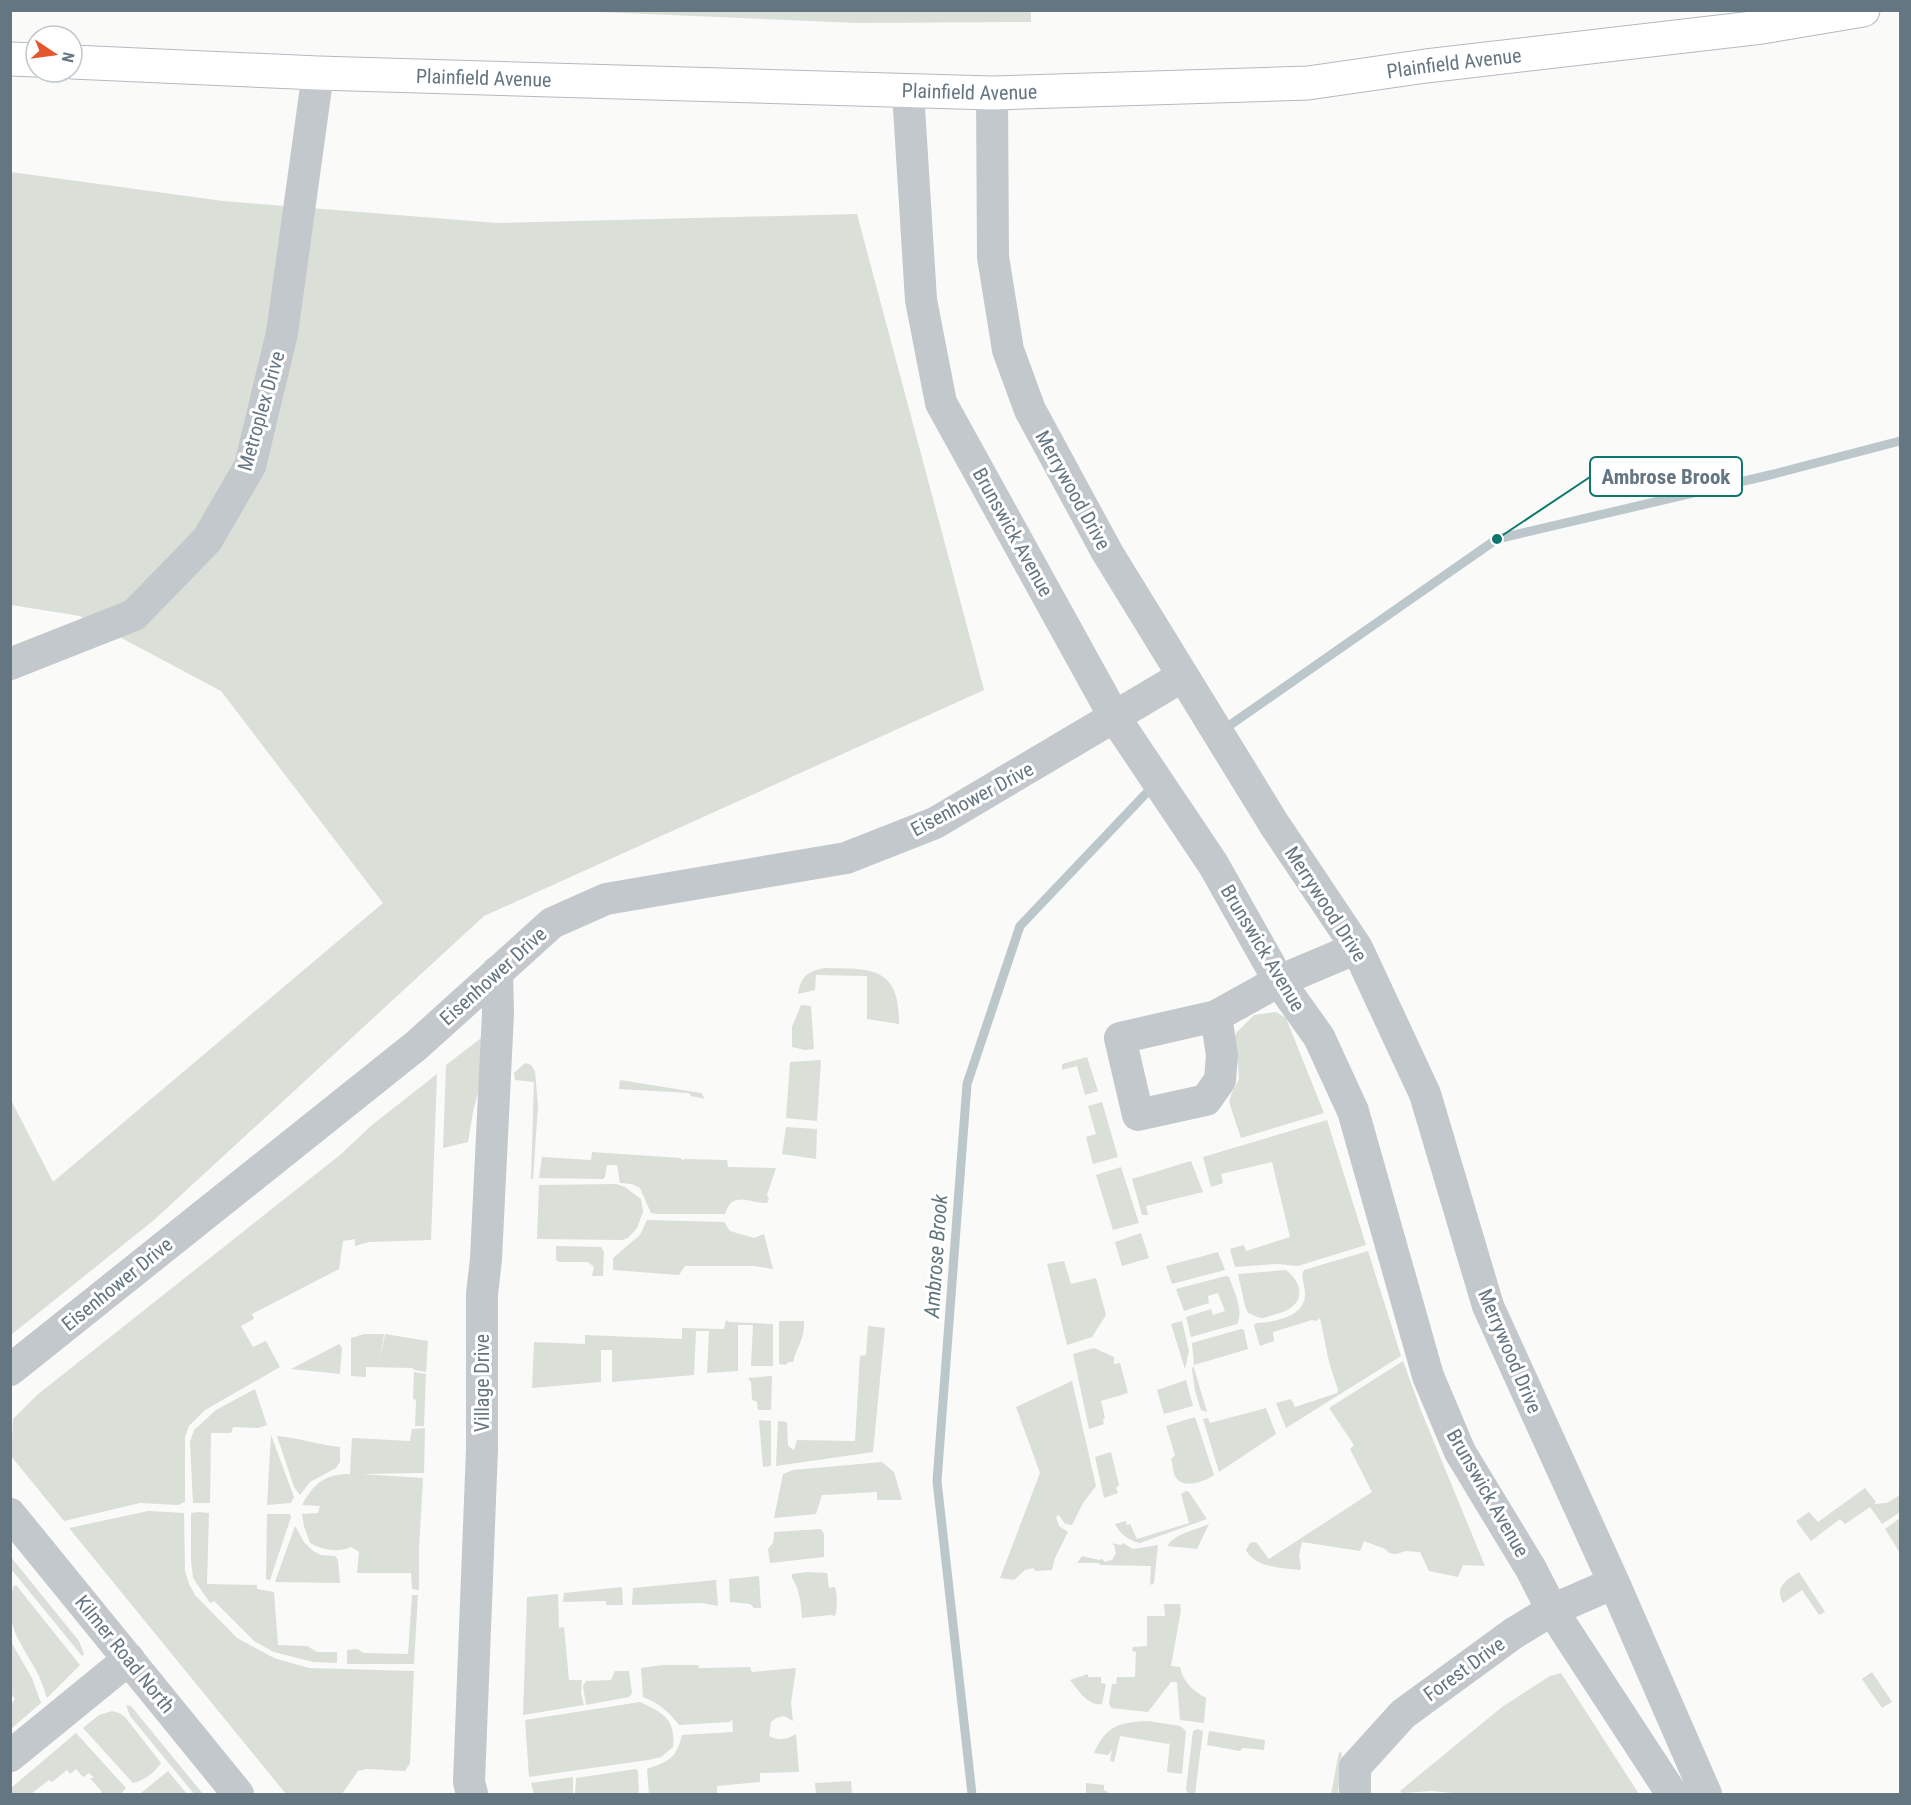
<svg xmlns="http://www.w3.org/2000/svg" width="1911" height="1805" font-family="'Roboto Condensed',sans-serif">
  <rect width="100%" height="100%" fill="#fafaf8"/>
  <path fill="#dadfd7" d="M1031,10V22L857,23L576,11Z
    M11,172L223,201L497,223L857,214L984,690L484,916L154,1220L11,1335L10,1098L53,1182L383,903L221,691L80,616L11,605Z
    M824,968C869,969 900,965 899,1024L867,1019V976L816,975L815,990L798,994C801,976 807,972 824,968Z
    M801,1005L811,1006L814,1049L805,1050L792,1047V1027Z
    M1276,1012L1286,1018L1324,1113L1241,1138L1229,1102L1232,1092L1239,1079L1238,1064L1234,1043L1236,1033L1254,1015Z
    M489,1032L493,1034L473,1112L468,1142L443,1148L446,1065Z
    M1087,1057L1098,1091L1085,1095L1077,1066L1062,1070V1064Z
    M821,1060L817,1121L786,1118L790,1062Z
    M525,1063L531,1065L535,1071L538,1106L533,1179H531L534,1082L515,1080L514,1073Z
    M437,1074L431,1240L369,1242L355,1246V1239L343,1241L339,1269L252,1314L254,1319L241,1326L253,1347L266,1341L280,1367L205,1410L189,1426L185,1437V1502L178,1505L140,1503L64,1521L11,1456L13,1419L37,1395L340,1155L372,1125Z
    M620,1080L701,1093L705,1099L691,1096L689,1093L619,1089Z
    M1102,1102L1118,1157L1093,1164L1086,1137L1096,1134L1088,1106Z
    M1327,1120L1366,1245L1298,1266L1277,1264L1235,1267L1230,1249L1244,1245L1246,1251L1290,1237L1272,1162L1221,1174L1223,1183L1211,1187L1203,1157Z
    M786,1127L817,1129L816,1159L782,1154Z
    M592,1152L680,1158L684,1161V1159L727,1160L728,1167L776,1168L767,1195L769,1199L767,1203C752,1204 732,1189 725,1214H656L651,1213L640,1188L632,1184L620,1183L617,1165H607L605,1177L603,1179L539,1178L542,1156L543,1157L591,1160Z
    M1191,1161L1203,1192L1146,1206L1148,1215H1142L1132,1179Z
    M1121,1167L1139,1223L1113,1230L1096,1175Z
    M539,1185L616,1184L625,1187L641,1199L643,1212L637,1228L628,1238L622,1240L537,1239Z
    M647,1220L724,1222L730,1231L754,1238L764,1234L773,1269L754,1266H685L679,1275L613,1270V1258L640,1235Z
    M1141,1233L1149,1258L1122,1266L1115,1242Z
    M556,1246L601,1247L604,1252L603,1276H592L594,1267L588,1262H560L556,1260Z
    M1368,1251L1401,1356L1286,1428L1276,1403L1291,1399L1295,1407L1337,1393L1338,1390L1329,1362L1320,1318L1316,1321L1312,1320L1273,1332L1274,1341L1260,1346L1254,1326L1256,1323C1275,1322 1306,1317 1305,1293C1305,1284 1300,1278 1304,1270Z
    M1218,1252L1225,1270L1172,1284L1166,1266Z
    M1064,1261L1071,1284L1096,1278L1106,1315L1092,1337L1067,1345L1047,1264Z
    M1286,1270C1307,1287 1303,1308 1276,1314C1272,1315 1266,1318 1262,1318C1258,1318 1252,1314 1248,1313L1245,1306L1238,1274Z
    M1226,1276L1229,1277C1234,1291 1244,1310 1237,1324L1191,1337L1186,1317L1211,1309L1213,1315L1225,1311L1218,1293L1208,1296L1209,1303L1184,1311L1176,1289Z
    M726,1320L729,1322L773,1324V1366H751L753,1325H738V1371L707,1373L709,1331H696L694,1375L612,1382V1350H601V1382L532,1388L534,1342L585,1344V1335L682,1339V1328L724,1329Z
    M779,1321H804C805,1339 797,1346 793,1362H789L785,1365L779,1364Z
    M1182,1321L1189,1351L1185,1369L1171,1324Z
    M868,1326L885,1328L873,1452L776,1466L778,1421L787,1422L788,1446L794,1450L797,1440L855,1441L860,1356L866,1355Z
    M1241,1329L1244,1330L1248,1349L1194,1365L1192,1343Z
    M364,1334H384L380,1361L385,1334L428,1341L426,1372L414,1370L413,1368L366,1367V1377L351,1376V1338Z
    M339,1344L342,1348L340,1374L291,1369Z
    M1094,1348L1114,1357V1364L1120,1363L1128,1393L1101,1401L1105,1418L1103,1420L1104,1424L1089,1429L1073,1354Z
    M1403,1361L1422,1413L1485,1566L1463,1565L1458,1577L1429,1571L1420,1552L1406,1551L1396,1554L1389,1553L1385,1549L1364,1541L1360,1551L1302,1542L1299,1555L1301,1568L1300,1570C1282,1568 1255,1568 1246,1550L1250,1543L1256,1542L1269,1559L1372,1492L1350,1449L1354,1445L1329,1408Z
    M1194,1366V1368L1207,1412L1201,1410L1195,1391L1192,1369Z
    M414,1372L426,1374L424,1426H415L416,1400L413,1399Z
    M772,1376L771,1410H758L757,1402L752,1400L751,1382L748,1378Z
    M1186,1380L1193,1406L1164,1414L1157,1390Z
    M1072,1381L1096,1486L1083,1503L1072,1525L1065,1524L1059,1515L1056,1517L1059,1526L1068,1532L1055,1558L1052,1570L1036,1571L1033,1568L1025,1570L1014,1580L1000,1578L1040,1473L1016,1407Z
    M255,1389L267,1425L258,1428L233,1427L231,1433H211L210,1503H193L190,1442L194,1430L216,1410Z
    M1266,1408L1276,1434L1219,1472L1203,1419L1208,1418L1210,1423Z
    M1195,1417L1214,1475C1206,1481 1185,1489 1177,1479C1173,1475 1173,1465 1171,1459L1175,1455L1166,1426Z
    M759,1420L771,1421V1466L763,1467Z
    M425,1428L424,1473L362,1474L423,1478L419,1549V1590L412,1589L411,1573H357L359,1552L351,1547C337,1553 323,1550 310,1543L304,1526L302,1514L318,1513L320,1506L302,1505C314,1483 325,1474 350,1474L352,1438L410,1441L412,1429Z
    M271,1435L294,1497L291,1503L267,1505Z
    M277,1436C299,1438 319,1445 340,1447V1462L336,1468L310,1482L300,1495L294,1487Z
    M1111,1452L1119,1485L1116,1488L1118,1493L1104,1498L1095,1457Z
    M882,1462L894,1472L902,1500H877V1492L822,1495L816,1514L774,1518L783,1474L793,1470Z
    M1865,1488L1876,1502L1874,1504L1887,1503L1900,1495V1512L1882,1524L1870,1507L1845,1524L1840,1519L1811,1541L1796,1521L1809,1512L1818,1522Z
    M1186,1491L1189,1492L1207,1519L1140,1543C1129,1541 1120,1534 1115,1524L1126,1521L1127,1525L1130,1524L1137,1539L1189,1523L1181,1494Z
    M148,1511L184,1513L185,1571L189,1584L195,1595L237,1638L274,1658L309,1668L414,1671L410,1763L405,1771L366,1769L358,1771L342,1794H286L69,1528Z
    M199,1512L209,1513L207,1584L257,1585V1589L274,1592L278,1645L307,1646L317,1652H337V1663L313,1662L274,1652L254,1641L214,1601L210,1603L193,1578L191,1560V1513Z
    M267,1514H290L291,1517L270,1580L266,1579Z
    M1900,1518V1553L1885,1529Z
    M1209,1524L1197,1549L1167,1546C1176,1533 1195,1530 1209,1524Z
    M295,1526L304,1542L313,1551L321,1555L335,1556L338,1560L340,1583L275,1582Z
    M821,1529L824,1534V1557L770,1563L768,1549L773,1543L774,1532Z
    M1110,1543L1121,1545L1123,1543L1133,1549L1158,1545L1154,1583L1150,1585L1151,1566L1100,1565L1099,1563H1077L1082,1556L1099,1560L1102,1559L1105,1562L1112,1560L1116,1553L1114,1545Z
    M11,1557L79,1641L84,1654L82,1656L11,1569Z
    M807,1572L827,1573L829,1588L835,1587C837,1595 838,1608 835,1616L830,1615L802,1618C801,1604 800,1590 792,1578V1574Z
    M1799,1572L1825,1612L1819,1615L1802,1590L1783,1603C1774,1587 1786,1580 1799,1572Z
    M759,1576L761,1608H754L750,1604L730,1602L729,1579Z
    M716,1580L718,1606L702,1603L632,1605L633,1588Z
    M16,1585L80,1665L47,1698C43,1687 40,1676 34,1667C17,1636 5,1625 13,1587Z
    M622,1587L623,1605H606V1601L563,1602L564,1593Z
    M558,1594L559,1628L564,1627L569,1680H582L581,1694L584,1705L523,1715L527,1597Z
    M412,1595H418L414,1664H347V1650L357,1649L364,1653L408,1654Z
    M1164,1604H1180L1181,1610L1171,1666L1180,1667C1183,1682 1193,1691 1206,1698L1204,1723L1180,1720L1177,1682H1171L1148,1712L1111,1708L1109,1703L1112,1684H1116L1117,1677H1135L1136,1652L1132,1651L1133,1647L1147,1646V1616H1165Z
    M11,1642L32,1678L41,1703L11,1729V1704L15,1699L11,1693Z
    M663,1665H698L699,1668H705L750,1667L752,1672L796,1668L791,1703L793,1721L784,1716L776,1718L771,1722L769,1736C780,1741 786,1740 796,1734L799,1772L760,1773V1782L717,1786V1794H649L647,1769C669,1761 676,1759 682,1735L733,1732L732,1719L730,1722L679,1725C669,1712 659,1703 643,1697L641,1668Z
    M615,1671H629L632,1693L629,1697L586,1705L583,1686L586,1681L611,1680Z
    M1872,1672L1892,1702L1882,1708L1862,1679Z
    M1561,1673L1639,1794H1463L1432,1791L1402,1793L1400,1791L1502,1707L1550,1676Z
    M1088,1674V1677H1101V1683L1106,1684L1102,1704C1089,1707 1078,1690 1070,1680Z
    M640,1702C663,1713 676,1719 673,1747L661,1757L648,1760L529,1777L525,1720Z
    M126,1705L131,1706L203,1794H194L130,1716Z
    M112,1711L119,1713L125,1717L161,1763C154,1773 145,1780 133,1783L83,1728L99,1715Z
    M1148,1721L1180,1726L1186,1731L1182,1774L1167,1772L1170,1741L1169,1744L1120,1736L1114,1762L1110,1761L1112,1750L1108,1755L1094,1753C1106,1726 1119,1722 1148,1721Z
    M1197,1729L1203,1731L1195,1794H1188L1186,1789L1193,1731Z
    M1209,1731L1265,1740L1264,1750L1243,1748L1240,1751L1207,1745Z
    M76,1733L126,1788L121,1794H99L102,1792L90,1778H94L89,1773L83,1777L76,1769L70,1774L67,1770L52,1782L49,1780L31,1794H11V1788Z
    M1339,1752L1342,1753L1338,1794H1331Z
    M636,1769L638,1771L639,1794H575L576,1778Z
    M168,1771L187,1794H142L141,1793Z
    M573,1777V1794H534L531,1783Z
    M851,1781L852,1794H816L815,1783Z
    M1086,1783L1104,1785V1790L1108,1792L1107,1794H1086Z"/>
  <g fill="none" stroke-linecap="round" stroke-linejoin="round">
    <path stroke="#bbc7cb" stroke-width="9" d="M1223,730L1497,539L1774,474L1900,441
      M972,1794L937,1481L967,1084L1020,926L1154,785"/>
    <defs>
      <g id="secondary">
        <path d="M10,59L36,60"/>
        <path id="s1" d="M72,62L318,73L992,93L1308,83L1426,66L1762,27L1863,10"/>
      </g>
    </defs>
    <use href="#secondary" stroke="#b3babf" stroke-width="35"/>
    <path stroke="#c3c8cc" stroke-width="32" d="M908,92L921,300L941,403L1115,718L1213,864L1279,981L1319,1037L1353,1111L1428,1376L1460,1452L1531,1569L1552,1610L1672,1794
      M992,93L993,257L1008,350L1030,410L1107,552L1274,824L1357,948L1425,1094L1488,1306L1614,1583L1706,1794
      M10,664L134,615L207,540L250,466L282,333L318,73
      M1216,1016L1222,1055L1220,1080L1206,1100L1138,1115L1120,1038L1216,1016L1279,981L1357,948
      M10,1370L417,1045L552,923L606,899L846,858L935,823L1183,676
      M10,1514L238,1794
      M10,1756L129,1659
      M472,1794L469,1782L482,1449V1294L486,1259L498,1013L497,972
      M1355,1794V1767L1403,1714L1514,1633L1552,1610L1614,1583"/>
    <use href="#secondary" stroke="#fff" stroke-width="33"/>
  </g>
  <g text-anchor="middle" stroke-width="6" stroke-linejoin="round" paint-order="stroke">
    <g font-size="20" fill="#657683" stroke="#fff">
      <text dy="7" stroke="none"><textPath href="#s1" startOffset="1384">Plainfield Avenue</textPath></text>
      <text dy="7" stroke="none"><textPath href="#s1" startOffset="412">Plainfield Avenue</textPath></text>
      <text dy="7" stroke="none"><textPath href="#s1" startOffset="898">Plainfield Avenue</textPath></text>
      <text transform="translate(261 411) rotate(-74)" y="7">Metroplex Drive</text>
      <text transform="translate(1073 490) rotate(61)" y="7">Merrywood Drive</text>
      <text transform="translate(1013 532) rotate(61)" y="7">Brunswick Avenue</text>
      <text transform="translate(972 799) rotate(-28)" y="7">Eisenhower Drive</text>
      <text transform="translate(1326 904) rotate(57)" y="7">Merrywood Drive</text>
      <text transform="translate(1263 948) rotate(59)" y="7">Brunswick Avenue</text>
      <text transform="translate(493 976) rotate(-42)" y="7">Eisenhower Drive</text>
      <text transform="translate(117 1284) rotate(-39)" y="7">Eisenhower Drive</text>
      <text transform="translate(1510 1351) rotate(67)" y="7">Merrywood Drive</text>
      <text transform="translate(482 1383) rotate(-90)" y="7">Village Drive</text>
      <text transform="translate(1488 1493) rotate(60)" y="7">Brunswick Avenue</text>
      <text transform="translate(125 1654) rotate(51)" y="7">Kilmer Road North</text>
      <text transform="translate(1464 1669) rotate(-36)" y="7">Forest Drive</text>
    </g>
    <g font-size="21" font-style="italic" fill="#60757c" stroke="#fff">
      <text transform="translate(936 1256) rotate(-86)" y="7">Ambrose Brook</text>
    </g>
  </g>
  <path fill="none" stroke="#0f766e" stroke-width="2" d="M1497 539L1590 477"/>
  <circle fill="#0f766e" stroke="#fff" stroke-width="2" cx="1497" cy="539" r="6"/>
  <rect fill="#fff" stroke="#0f766e" stroke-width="2" x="1590" y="457" width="152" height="39" rx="6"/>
  <g font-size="21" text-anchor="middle" font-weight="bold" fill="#657683">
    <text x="1666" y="484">Ambrose Brook</text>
  </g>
  <rect width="1911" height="1805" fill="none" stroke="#657683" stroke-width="24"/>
  <g transform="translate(54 54) rotate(103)"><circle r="28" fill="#ffffff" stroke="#c1c8cd" stroke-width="1.5"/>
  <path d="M0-4.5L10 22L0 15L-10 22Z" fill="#e4572e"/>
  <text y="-9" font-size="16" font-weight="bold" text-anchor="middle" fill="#657683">N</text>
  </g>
</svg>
